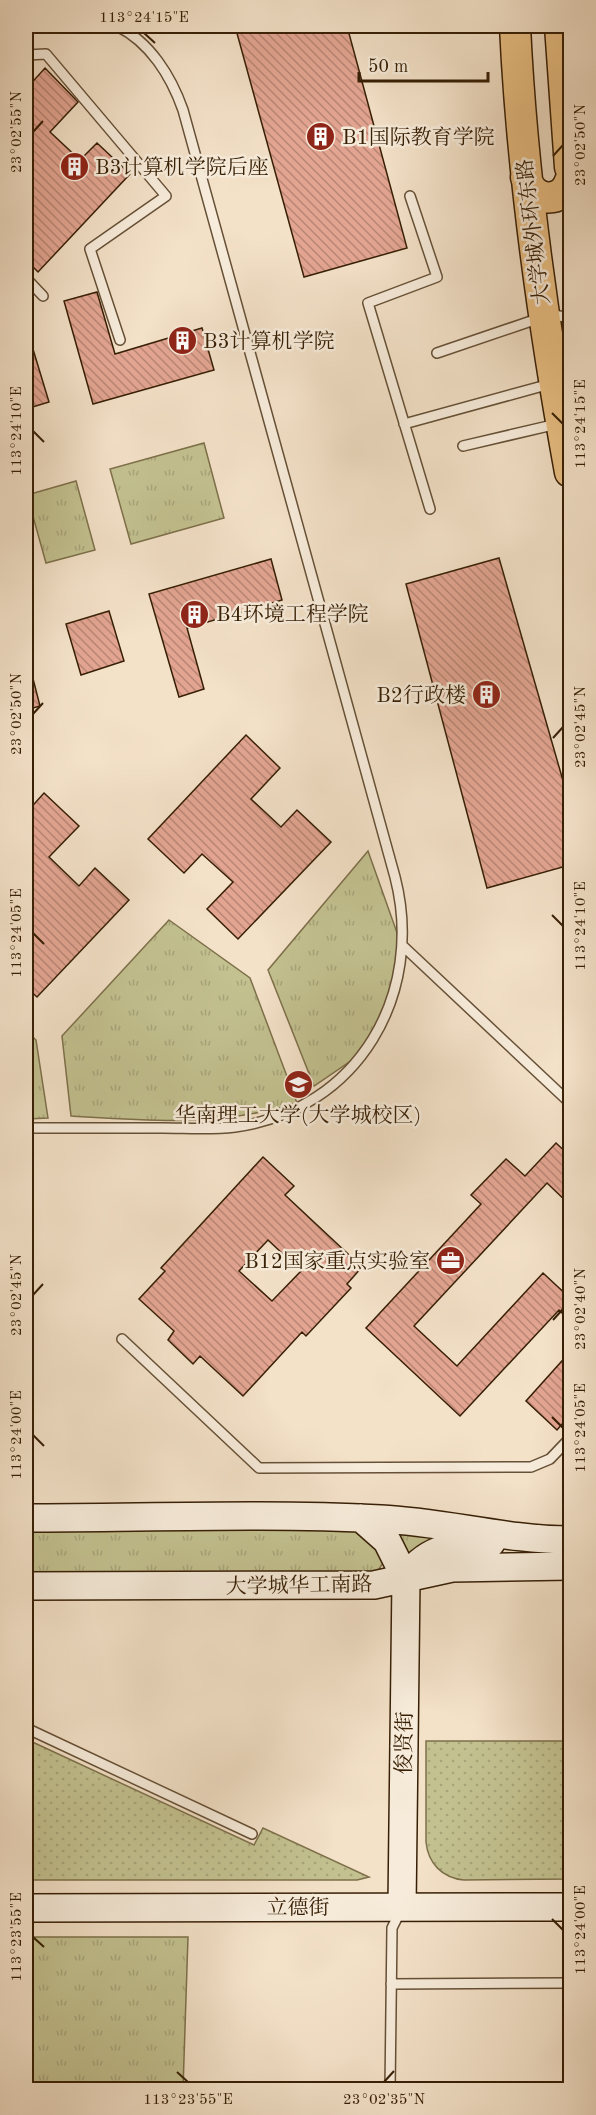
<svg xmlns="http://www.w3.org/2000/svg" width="596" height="2115" font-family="'Old Standard TT','Noto Serif SC',serif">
  <defs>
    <pattern id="grass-tufts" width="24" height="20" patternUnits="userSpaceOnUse" patternTransform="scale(1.5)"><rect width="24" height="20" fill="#c3c190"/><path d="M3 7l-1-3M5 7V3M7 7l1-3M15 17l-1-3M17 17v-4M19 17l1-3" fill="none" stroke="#a8a57b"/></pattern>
    <pattern id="park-dots" width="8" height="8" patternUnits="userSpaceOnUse" patternTransform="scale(1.5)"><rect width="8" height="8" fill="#c3c190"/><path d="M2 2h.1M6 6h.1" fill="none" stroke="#a8a57b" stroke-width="1.8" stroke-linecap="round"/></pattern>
    <pattern id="building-back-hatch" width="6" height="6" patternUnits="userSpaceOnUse" patternTransform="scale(1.5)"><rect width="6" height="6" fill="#e3a592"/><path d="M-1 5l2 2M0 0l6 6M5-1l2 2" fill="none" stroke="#b98675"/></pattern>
  </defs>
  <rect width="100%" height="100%" fill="#f3e1c8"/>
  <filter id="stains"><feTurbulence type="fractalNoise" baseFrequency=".00333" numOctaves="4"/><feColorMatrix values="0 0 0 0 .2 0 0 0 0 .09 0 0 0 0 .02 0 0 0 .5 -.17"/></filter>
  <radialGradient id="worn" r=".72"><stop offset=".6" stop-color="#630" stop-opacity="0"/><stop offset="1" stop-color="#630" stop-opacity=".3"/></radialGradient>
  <path fill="url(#grass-tufts)" stroke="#7d704a" stroke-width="1.5" d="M204,443L224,518L131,544L110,469Z
    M76,481L95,550L46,563L27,495Z
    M368,851L401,944L385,1008L358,1056L314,1086L268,970Z
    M169,920L250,978L297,1103C217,1127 153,1121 71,1116L62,1036Z
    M26,1030L36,1040L48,1118L26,1119Z
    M26,1525L343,1527L364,1534L385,1560L377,1572L26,1580Z
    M389,1527L462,1533L408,1557Z
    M26,1937H188L183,2089H26Z"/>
  <path fill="url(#park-dots)" stroke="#7d704a" stroke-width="1.5" d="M26,1739L254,1845L263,1828L369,1877L357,1880H26Z
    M426,1741H570V1879L464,1880C442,1878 428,1863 426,1842Z"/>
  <path fill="url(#building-back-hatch)" stroke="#371f05" stroke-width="1.5" fill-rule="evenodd" d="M235,26H347L407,248L304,277Z
    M45,68L78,102L50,132L80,160L97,143L130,174L38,272L26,260V222L32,215L26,209V89Z
    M97,292L115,354L202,328L214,370L93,404L64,301Z
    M29,336L49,402L26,409V337Z
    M499,558L570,805V865L487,888L406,584Z
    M271,559L282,600L187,628L204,689L179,697L149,594Z
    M109,611L124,661L81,675L66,624Z
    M30,667L40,706L26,710V668Z
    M246,735L280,768L251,799L281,827L297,810L331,842L238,939L207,909L233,882L202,854L184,873L148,839Z
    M44,793L79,826L49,857L79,886L95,868L129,900L37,997L26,987V947L31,941L26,935V813Z
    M556,1143L570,1156V1205L547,1183L414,1326L457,1366L543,1273L570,1298V1321L559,1310L460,1416L366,1328L481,1204L471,1195L506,1159L525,1176Z
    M263,1157L294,1186L285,1195L362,1267L347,1284L351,1288L306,1336L302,1332L243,1396L200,1356L193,1364L168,1340L174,1331L139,1299L165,1271L161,1268ZM268,1240L301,1271L272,1301L239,1271Z
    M570,1352V1415L557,1430L526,1401Z"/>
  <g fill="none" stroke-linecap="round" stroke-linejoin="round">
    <defs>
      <path id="lane" d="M26,55L46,54L166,196L90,249L120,340
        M410,196L437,277L368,303L430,509
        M26,278L43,296
        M437,353L543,317L554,315L570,318
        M404,424L550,384
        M463,446L557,424
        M404,947L570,1103
        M26,1128C71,1128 117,1128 162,1128C186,1128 211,1130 235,1127C359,1110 425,993 395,877L183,110C171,76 150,42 117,26
        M122,1339L259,1468L531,1467L550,1459L570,1438
        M26,1728L252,1834
        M391,1984L570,1983
        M390,2090L392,1928L400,1912"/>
      <path id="secondary" d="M26,1518C144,1518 263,1513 381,1519C445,1522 507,1540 570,1540
        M361,1518L387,1541L406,1579L402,1907
        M408,1575C429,1546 459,1544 491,1543
        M26,1586L374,1585L452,1568L570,1566
        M26,1908L570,1907"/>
      <path id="primary" d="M515,26C522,176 543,324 570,472
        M560,26L570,167
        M526,177C531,202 562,205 570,181"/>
    </defs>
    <use href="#lane" stroke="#665036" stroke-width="12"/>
    <use href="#secondary" stroke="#371f05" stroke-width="30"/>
    <use href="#primary" stroke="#371f05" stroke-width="33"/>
    <use href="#lane" stroke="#f7ecdb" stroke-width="9"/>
    <use href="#secondary" stroke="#f7ecdb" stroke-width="27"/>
    <use href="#primary" stroke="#eac084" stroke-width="30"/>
  </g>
  <path fill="none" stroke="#371f05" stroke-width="2" d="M144,33L155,43M33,132L43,121M553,156L563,145M552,413L563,424M33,431L44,442M33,714L43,703M553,738L563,727M552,915L563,926M33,933L44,944M33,1295L43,1284M553,1320L563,1309M552,1417L563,1428M33,1435L44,1446M552,1919L563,1930M33,1937L44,1947M177,2072L188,2082M384,2082L394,2071"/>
  <defs>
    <symbol id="building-disc" viewBox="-11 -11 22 22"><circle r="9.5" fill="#8f2418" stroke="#f7ecdb"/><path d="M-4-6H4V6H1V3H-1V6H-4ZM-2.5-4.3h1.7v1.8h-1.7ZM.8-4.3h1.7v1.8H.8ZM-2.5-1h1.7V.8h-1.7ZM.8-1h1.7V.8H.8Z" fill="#fff"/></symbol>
    <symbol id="university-disc" viewBox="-11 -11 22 22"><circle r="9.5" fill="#8f2418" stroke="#f7ecdb"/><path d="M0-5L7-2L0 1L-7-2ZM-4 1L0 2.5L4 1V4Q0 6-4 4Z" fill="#fff"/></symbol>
    <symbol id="office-disc" viewBox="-11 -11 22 22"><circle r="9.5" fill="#8f2418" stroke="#f7ecdb"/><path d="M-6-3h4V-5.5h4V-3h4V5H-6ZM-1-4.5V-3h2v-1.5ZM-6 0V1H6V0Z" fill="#fff"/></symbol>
  </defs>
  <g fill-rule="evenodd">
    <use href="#building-disc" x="304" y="120" width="33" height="33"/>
    <use href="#building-disc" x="58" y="150" width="33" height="33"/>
    <use href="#building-disc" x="166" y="324" width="33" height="33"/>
    <use href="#building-disc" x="178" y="598" width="33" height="33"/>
    <use href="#building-disc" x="470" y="678" width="33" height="33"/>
    <use href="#university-disc" x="282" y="1068" width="33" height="33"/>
    <use href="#office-disc" x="434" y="1244" width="33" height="33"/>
  </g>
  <g text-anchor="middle" stroke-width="5" stroke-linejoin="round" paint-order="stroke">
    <g font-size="21" fill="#371f05" stroke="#f7ecdb" text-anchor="start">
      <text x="342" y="144">B1国际教育学院</text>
      <text x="95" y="174">B3计算机学院后座</text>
      <text x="203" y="348">B3计算机学院</text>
      <text x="216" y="621">B4环境工程学院</text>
      <text x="466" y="702" text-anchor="end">B2行政楼</text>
      <text x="298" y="1122" text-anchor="middle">华南理工大学(大学城校区)</text>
      <text x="430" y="1268" text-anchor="end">B12国家重点实验室</text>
    </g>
    <g font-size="21" fill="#371f05" stroke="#f7ecdb">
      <text transform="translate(533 232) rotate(-97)" y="7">大学城外环东路</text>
      <text transform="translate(299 1585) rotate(-1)" y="7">大学城华工南路</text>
      <text transform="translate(404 1743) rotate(-89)" y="7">俊贤街</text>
      <text x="298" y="1914">立德街</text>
    </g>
  </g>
  <rect width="596" height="2115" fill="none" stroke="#f3e1c8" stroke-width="66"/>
  <path d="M359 72v9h129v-9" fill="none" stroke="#371f05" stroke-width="3"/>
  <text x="368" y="72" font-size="18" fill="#371f05" stroke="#f7ecdb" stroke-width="4.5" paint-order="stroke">50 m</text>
  <rect x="33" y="33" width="530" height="2049" fill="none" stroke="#371f05" stroke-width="2"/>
  <g font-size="15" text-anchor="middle" fill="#371f05">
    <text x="144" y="22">113°24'15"E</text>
    <text transform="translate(16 132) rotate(-90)" y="5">23°02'55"N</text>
    <text transform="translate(580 145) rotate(-90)" y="5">23°02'50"N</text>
    <text transform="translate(580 424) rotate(-90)" y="5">113°24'15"E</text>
    <text transform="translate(16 431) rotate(-90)" y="5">113°24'10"E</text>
    <text transform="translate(16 714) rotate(-90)" y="5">23°02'50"N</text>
    <text transform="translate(580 727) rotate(-90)" y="5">23°02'45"N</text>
    <text transform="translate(580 926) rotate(-90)" y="5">113°24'10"E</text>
    <text transform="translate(16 933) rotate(-90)" y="5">113°24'05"E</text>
    <text transform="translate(16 1295) rotate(-90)" y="5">23°02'45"N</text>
    <text transform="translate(580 1309) rotate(-90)" y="5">23°02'40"N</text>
    <text transform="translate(580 1428) rotate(-90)" y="5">113°24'05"E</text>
    <text transform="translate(16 1435) rotate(-90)" y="5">113°24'00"E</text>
    <text transform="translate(580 1930) rotate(-90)" y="5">113°24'00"E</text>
    <text transform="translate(16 1937) rotate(-90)" y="5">113°23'55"E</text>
    <text x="188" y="2104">113°23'55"E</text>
    <text x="384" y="2104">23°02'35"N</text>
  </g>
  <rect width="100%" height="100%" filter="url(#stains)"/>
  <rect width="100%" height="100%" fill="url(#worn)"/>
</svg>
